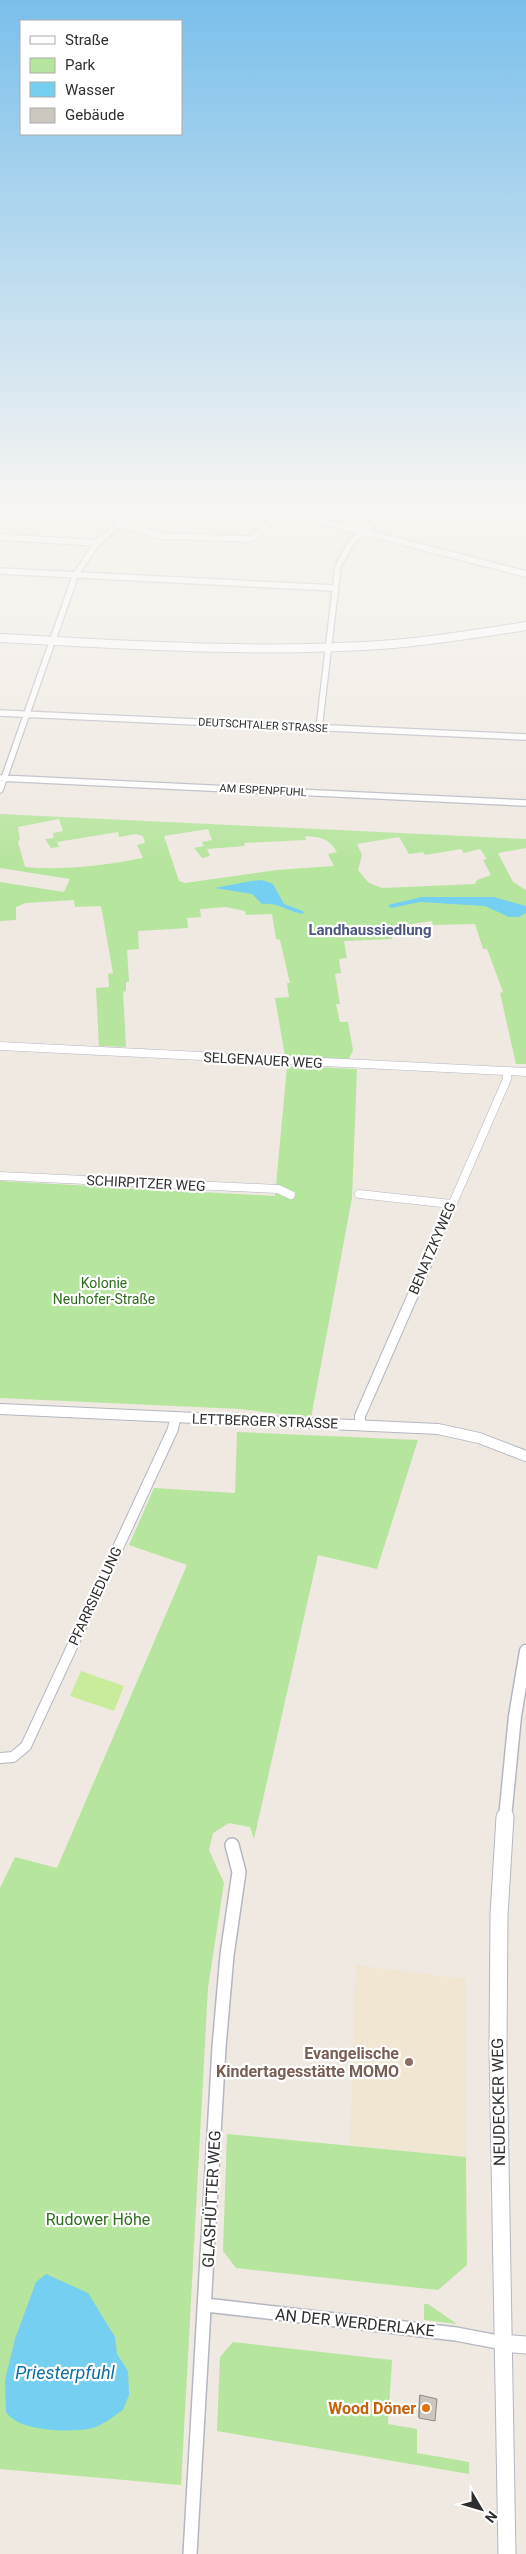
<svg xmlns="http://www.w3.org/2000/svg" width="526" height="2554" font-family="Roboto,sans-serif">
  <rect width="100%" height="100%" fill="#efe9e1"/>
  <path fill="#f0e6d1" d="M356,1965L466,1979V2157L350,2145Z"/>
  <path fill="#b6e59e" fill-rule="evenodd" d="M0,814L526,839V848L498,853L513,882L526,890V1064H516L500,993L503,992L487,949H483L475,924L433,925L432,921L390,927L392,939L344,941L347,958L339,959L341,973L335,974L340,1004H336L340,1022H348L353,1050L349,1059L285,1056L275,998L289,997L287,983H290L280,940L276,939L272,914L246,915L245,911L226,907L200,909L201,917L187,918L188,928L138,931L139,949L127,950L129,982H126V991L123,992L126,1047L99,1046L96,988L109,987L108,974L113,973L101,906L75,907L74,900L26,903L16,907V920L0,921V882L64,892L70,879L0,868ZM59,819L63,831L53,833L54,838L45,839L51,848L59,847L57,842L118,832L119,837L136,834L143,836L145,843L137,845L143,858C105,865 64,871 25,867L18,842L20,839L18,827ZM208,829L212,840L202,842L204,846L194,848L202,858L210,856L207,849L245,846L244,843L306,840L305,836C320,837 329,838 337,852L328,854L334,866L277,870L185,883L179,881L164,836ZM399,837L409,854L423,852L425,855L461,849L464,853L480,849L487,859L483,860L491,875L477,880L475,884L382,888L369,883L358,870L362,855L357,844Z
    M287,1066L357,1069L352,1198L311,1418L240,1409L0,1398V1181L275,1196Z
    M237,1432L418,1440L377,1569L318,1555L254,1839L250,1827L229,1823L213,1833L209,1850L224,1883L208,1988L181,2485L0,2469V1888L15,1857L57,1868L187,1565L129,1545L154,1488L235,1493Z
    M227,2134L466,2157L467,2265L438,2290L236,2268L223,2251Z
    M424,2304H428L457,2324L424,2320Z
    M233,2342L392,2360L388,2424L417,2429V2453L469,2462V2474L217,2431L220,2357Z"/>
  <path fill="#c9ec9a" d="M81,1671L124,1686L114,1711L70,1696Z"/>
  <path fill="#75cff0" d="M251,881L262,880L273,884L284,904L303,911L304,914C288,912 278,902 262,904L252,894L215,888Z
    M422,897H494L526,906V913L519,917H509L485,906L420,902L391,908L388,905Z
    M46,2274L88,2293L115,2337L117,2354L128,2371L129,2395L123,2410C114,2416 103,2425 93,2428C73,2433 18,2432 6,2412L5,2380L15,2339L36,2282Z"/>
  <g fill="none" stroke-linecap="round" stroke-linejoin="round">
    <defs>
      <path id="minor-far3" d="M86,506L135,509
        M263,506L526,574
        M117,523L161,536L247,539L252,538L285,511
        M0,537L97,543
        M0,571L334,588
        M0,713L526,737
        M319,728L338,566L351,543L394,506
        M0,778L526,803
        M0,790L76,574L97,543L140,506"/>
      <path id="minor-far2" d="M0,1046L526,1072
        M0,1176L278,1189L291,1195
        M359,1194L451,1204
        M429,1258L507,1079V1071"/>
      <path id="minor-far1" d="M0,1409L438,1429L479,1438L526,1456
        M360,1425V1416L430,1256
        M0,1758L13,1757L26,1746L173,1429L175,1418"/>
      <path id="minor" d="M206,2305L456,2334L503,2343
        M190,2554L219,2047L227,1955L239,1872L232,1845"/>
      <path id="tertiary-far1" d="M505,1818L515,1716L526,1651"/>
      <path id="tertiary" d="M505,1817L499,1915L498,2048L507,2554
        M503,2343L526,2345"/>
      <path id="secondary" d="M0,638C131,645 263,654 394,644C439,640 482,633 526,626"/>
    </defs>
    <use href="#minor-far3" stroke="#b4b7c1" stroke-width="8"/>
    <use href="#minor-far2" stroke="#b4b7c1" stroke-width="9"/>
    <use href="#minor-far1" stroke="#b4b7c1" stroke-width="12"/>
    <use href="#minor" stroke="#b4b7c1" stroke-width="16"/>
    <use href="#tertiary-far1" stroke="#b4b7c1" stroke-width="15"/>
    <use href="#tertiary" stroke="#b4b7c1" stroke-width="19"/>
    <use href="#secondary" stroke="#b4b7c1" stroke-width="10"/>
    <use href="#minor-far3" stroke="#fff" stroke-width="5.5"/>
    <use href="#minor-far2" stroke="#fff" stroke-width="8"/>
    <use href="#minor-far1" stroke="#fff" stroke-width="10"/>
    <use href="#minor" stroke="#fff" stroke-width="13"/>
    <use href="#tertiary-far1" stroke="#fff" stroke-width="12"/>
    <use href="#tertiary" stroke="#fff" stroke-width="17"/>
    <use href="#secondary" stroke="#fff" stroke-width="8"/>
  </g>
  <path fill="#afaba4" d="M419,2395H420L435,2421L418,2417Z"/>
  <path fill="#cbc7bf" stroke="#8e8b86" d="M420,2395L437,2399L435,2421L419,2418Z"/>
  <linearGradient id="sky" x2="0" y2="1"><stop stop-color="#7abfeb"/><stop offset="0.59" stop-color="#f8f5f2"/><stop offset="1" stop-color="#f8f5f2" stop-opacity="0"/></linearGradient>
  <rect width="526" height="863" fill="url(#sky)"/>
  <circle fill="#8d6e63" stroke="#fff" stroke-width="2" cx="409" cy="2062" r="5"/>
  <circle fill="#e8710a" stroke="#fff" stroke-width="2" cx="426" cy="2408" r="5"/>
  <g text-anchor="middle" stroke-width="4.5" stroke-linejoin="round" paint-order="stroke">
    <g font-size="11" fill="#2e2e2e" stroke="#fff">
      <text transform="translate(263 725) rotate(3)" y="4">DEUTSCHTALER STRASSE</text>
      <text transform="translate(263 790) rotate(3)" y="4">AM ESPENPFUHL</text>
    </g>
    <g font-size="14" fill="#2e2e2e" stroke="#fff">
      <text transform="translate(263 1060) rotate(3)" y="5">SELGENAUER WEG</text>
      <text transform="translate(146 1183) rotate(3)" y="5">SCHIRPITZER WEG</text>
      <text transform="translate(432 1248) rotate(-67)" y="5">BENATZKYWEG</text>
      <text transform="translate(265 1421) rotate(2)" y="5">LETTBERGER STRASSE</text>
      <text transform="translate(95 1596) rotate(-65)" y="5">PFARRSIEDLUNG</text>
    </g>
    <g font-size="14" fill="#2c6e1b" stroke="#fff">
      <text x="104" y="1288">Kolonie<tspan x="104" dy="16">Neuhofer-Straße</tspan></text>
    </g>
    <g font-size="15" font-weight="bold" fill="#4d5680" stroke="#fff">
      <text x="370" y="935">Landhaussiedlung</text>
    </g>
    <g font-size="16" font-weight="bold" fill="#785e54" stroke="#fff" text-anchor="end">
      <text x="399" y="2059">Evangelische<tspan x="399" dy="18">Kindertagesstätte MOMO</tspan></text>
    </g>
    <g font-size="16" fill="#2e2e2e" stroke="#fff">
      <text transform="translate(498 2102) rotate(-91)" y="6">NEUDECKER WEG</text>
      <text transform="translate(211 2199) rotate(-87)" y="6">GLASHÜTTER WEG</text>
      <text transform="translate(355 2322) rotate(6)" y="6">AN DER WERDERLAKE</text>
    </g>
    <g font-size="16" fill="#2c6e1b" stroke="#fff">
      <text x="98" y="2225">Rudower Höhe</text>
    </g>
    <g font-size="16" font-weight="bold" fill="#c56008" stroke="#fff" text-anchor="end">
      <text x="416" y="2414">Wood Döner</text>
    </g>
    <g font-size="18" font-style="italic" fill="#0d6fa3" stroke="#fff">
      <text x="65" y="2379">Priesterpfuhl</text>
    </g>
  </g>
  <rect x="20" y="20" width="162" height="115" fill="#ffffff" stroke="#ababab"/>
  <rect x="30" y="36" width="25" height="8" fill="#ffffff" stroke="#ababab"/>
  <text x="65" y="45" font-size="15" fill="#2e2e2e">Straße</text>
  <rect x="30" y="58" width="25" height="15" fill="#b6e59e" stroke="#ababab"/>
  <text x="65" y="70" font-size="15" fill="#2e2e2e">Park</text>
  <rect x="30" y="82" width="25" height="15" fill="#75cff0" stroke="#ababab"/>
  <text x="65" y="95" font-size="15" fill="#2e2e2e">Wasser</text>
  <rect x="30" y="108" width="25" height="15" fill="#cbc7bf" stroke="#ababab"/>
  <text x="65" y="120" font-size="15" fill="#2e2e2e">Gebäude</text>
  <g transform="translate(481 2509) rotate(128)" stroke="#ffffff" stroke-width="4" paint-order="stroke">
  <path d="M0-4L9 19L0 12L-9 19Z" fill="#2e2e2e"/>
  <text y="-8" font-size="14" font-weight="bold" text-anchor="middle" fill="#2e2e2e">N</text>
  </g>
</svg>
